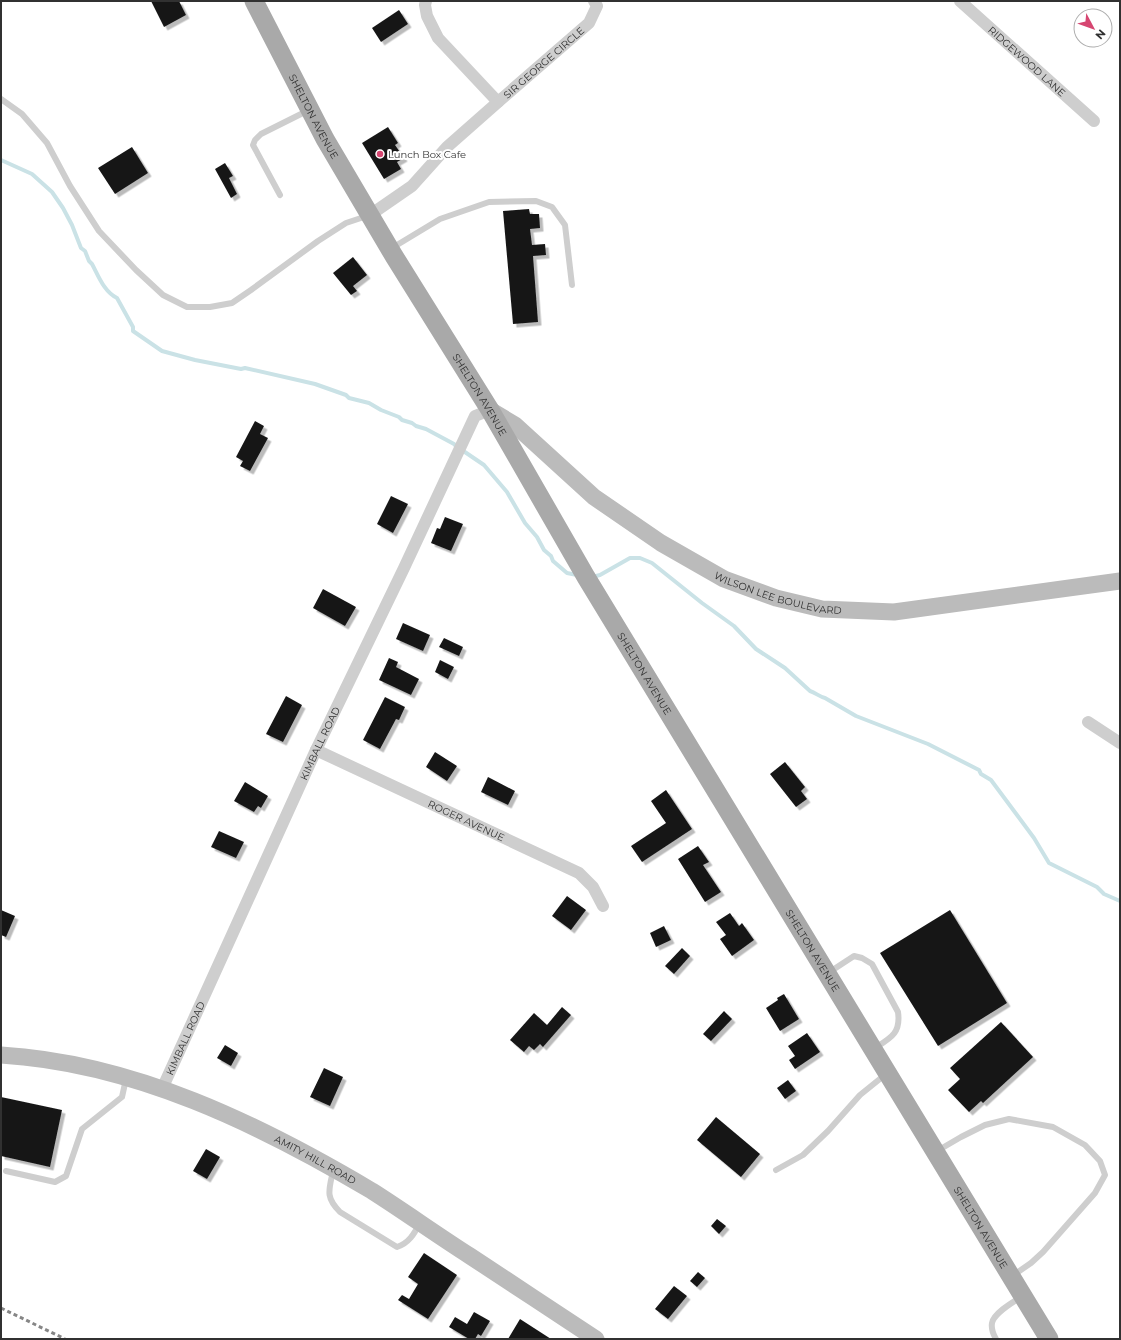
<svg xmlns="http://www.w3.org/2000/svg" width="1121" height="1340" font-family="Montserrat,sans-serif">
  <defs>
    <filter id="shadow"><feDropShadow dx="3.5" dy="3.5" stdDeviation="0" flood-color="#0004"/></filter>
  </defs>
  <rect width="100%" height="100%" fill="#fff"/>
  <g fill="none" stroke-linecap="round" stroke-linejoin="round">
    <path stroke="#cae2e6" stroke-width="4" d="M1,160L32,174L52,192L63,208L72,225L81,248L85,251L89,261L92,264C98,275 104,292 117,298L133,327V331L162,351L195,360L241,369L245,368L315,384L346,395L349,398L369,403L381,410L399,417L402,420L412,423L416,426L426,429L454,444L456,446L484,465L507,492L525,523L537,537L544,550L551,556L553,561L567,573L577,575
      M592,577L600,575L630,558H640L652,563L702,603L734,626L756,649L785,668L810,691C816,693 820,697 825,698L856,716L928,744L979,770L981,774L991,780L1034,838L1049,863L1097,887L1104,894L1120,901"/>
  </g>
  <path fill="#181818" filter="url(#shadow)" d="M151,1H179L186,15L164,27Z
    M399,10L408,24L381,42L372,28Z
    M388,127L398,143L395,145L404,158L397,162L401,169L384,179L362,143Z
    M132,147L148,173L115,194L98,168Z
    M225,163L233,176L229,178L237,194L231,198L215,169Z
    M529,209L530,214H539L540,228L530,229L532,245L545,244L546,255L533,256L538,322L513,324L503,211Z
    M353,257L367,275L353,286L357,291L351,295L333,273Z
    M255,421L264,426L260,434L268,438L250,471L240,466L243,461L236,457Z
    M391,496L408,504L393,533L377,524Z
    M445,517L463,524L451,551L431,543L437,528L440,529Z
    M323,589L356,607L345,626L313,608Z
    M403,623L430,635L423,651L396,639Z
    M444,638L463,647L459,656L439,647Z
    M389,658L398,662L396,667L419,679L411,695L379,680Z
    M440,660L454,667L448,679L435,672Z
    M286,696L302,705L283,742L266,734Z
    M385,697L405,707L399,720L396,719L380,749L363,740Z
    M435,752L457,766L447,781L426,767Z
    M785,762L805,787L801,791L807,799L796,807L770,774Z
    M488,777L515,791L508,805L481,792Z
    M245,782L268,796L261,808L258,806L254,812L234,801Z
    M666,790L692,829L642,862L631,846L666,823L651,801Z
    M219,831L244,842L236,858L211,847Z
    M698,846L709,862L703,865L721,892L705,902L678,859Z
    M567,896L586,910L571,930L552,916Z
    M1,910L15,916L6,937L1,935Z
    M950,910L1007,1003L938,1046L880,953Z
    M730,913L739,926L742,923L754,940L732,956L720,939L726,935L716,922Z
    M664,926L671,940L656,947L650,933Z
    M682,948L690,956L674,974L665,966Z
    M784,994L799,1019L780,1031L766,1008L778,1000L777,998Z
    M562,1007L571,1015L543,1047L540,1044L534,1050L529,1046L524,1052L510,1040L534,1013L547,1025Z
    M724,1011L732,1019L711,1041L703,1034Z
    M1001,1022L1033,1057L983,1103L981,1101L969,1112L948,1090L960,1079L950,1068Z
    M807,1033L820,1052L795,1069L789,1060L795,1056L788,1046Z
    M225,1045L238,1053L231,1066L217,1058Z
    M324,1068L343,1077L330,1106L310,1097Z
    M788,1080L796,1091L785,1099L777,1088Z
    M1,1097L62,1110L50,1167L1,1156Z
    M716,1117L760,1154L741,1177L697,1140Z
    M206,1149L220,1157L207,1179L193,1171Z
    M717,1219L726,1226L719,1234L711,1226Z
    M424,1253L457,1275L428,1319L398,1300L402,1295L409,1299L418,1284L408,1277Z
    M698,1272L705,1278L697,1287L690,1281Z
    M674,1286L687,1296L668,1319L655,1309Z
    M474,1312L490,1321L481,1336L478,1334L475,1339H469L449,1327L455,1317L467,1324Z
    M520,1319L551,1339H508Z"/>
  <g fill="none" stroke-linecap="round" stroke-linejoin="round">
    <path stroke="#cecece" stroke-width="6" d="M1,99L22,114L47,143L70,186L99,231L136,270L163,295L187,307H210L232,303L251,290L318,241L346,223L367,216
      M280,195L253,145L255,140L261,134L309,110
      M392,248L440,219L489,202L536,201L552,207L565,225L572,285
      M828,973L854,956L862,958L872,964L898,1012C901,1033 891,1038 875,1048
      M937,1151L961,1137L985,1125L1009,1119L1053,1127L1085,1145L1100,1161L1105,1175L1095,1193L1043,1252L1031,1263L1012,1276
      M776,1170L803,1155L828,1131L860,1095L886,1074
      M6,1171L55,1182L66,1176L82,1129L122,1097L126,1079
      M333,1171C329,1190 325,1197 340,1212L397,1247C409,1243 414,1234 420,1223
      M996,1339C993,1334 991,1329 992,1323C994,1313 1013,1302 1021,1297"/>
    <g stroke="#cecece" stroke-width="12">
      <path id="s1" d="M426,1L425,5L427,16L438,38L498,102L589,23L597,6L594,1"/>
      <path id="s2" d="M960,1L1094,121"/>
      <path d="M370,215L412,186L447,147L498,102"/>
      <path d="M1088,722L1120,743"/>
      <path id="s3" d="M316,750L579,873L593,887L603,906"/>
      <path id="s4" d="M162,1089L316,750L404,568L475,416L490,410"/>
    </g>
    <g stroke="#bbb" stroke-width="17">
      <path id="s5" d="M490,410L515,425L594,497L661,543L724,579L776,598L822,609L894,612L1120,581"/>
      <path id="s6" d="M1,1055C134,1063 259,1124 372,1191C405,1212 437,1235 470,1256C512,1284 554,1311 596,1339"/>
    </g>
    <path stroke="#a9a9a9" stroke-width="19" id="s7" d="M254,1L325,139L394,256L490,410L586,577L1049,1339"/>
    <path stroke="#868686" stroke-width="3" stroke-dasharray="4 3" stroke-linecap="butt" d="M1,1308L65,1339"/>
  </g>
  <circle fill="#d64671" stroke="#fff" stroke-width="1.5" cx="380" cy="154" r="4"/>
  <g text-anchor="middle" stroke-width="4" stroke-linejoin="round" paint-order="stroke">
    <g font-size="10" fill="#313131" stroke="#fff">
      <text dy="4" stroke="none"><textPath href="#s2" startOffset="90">RIDGEWOOD LANE</textPath></text>
      <text dy="4" stroke="none"><textPath href="#s1" startOffset="188">SIR GEORGE CIRCLE</textPath></text>
      <text dy="4" stroke="none"><textPath href="#s7" startOffset="130">SHELTON AVENUE</textPath></text>
      <text dy="4" stroke="none"><textPath href="#s7" startOffset="454">SHELTON AVENUE</textPath></text>
      <text dy="4" stroke="none"><textPath href="#s5" startOffset="346">WILSON LEE BOULEVARD</textPath></text>
      <text dy="4" stroke="none"><textPath href="#s7" startOffset="778">SHELTON AVENUE</textPath></text>
      <text dy="4" stroke="none"><textPath href="#s4" startOffset="380">KIMBALL ROAD</textPath></text>
      <text dy="4" stroke="none"><textPath href="#s3" startOffset="166">ROGER AVENUE</textPath></text>
      <text dy="4" stroke="none"><textPath href="#s7" startOffset="1102">SHELTON AVENUE</textPath></text>
      <text dy="4" stroke="none"><textPath href="#s4" startOffset="56">KIMBALL ROAD</textPath></text>
      <text dy="4" stroke="none"><textPath href="#s6" startOffset="334">AMITY HILL ROAD</textPath></text>
      <text dy="4" stroke="none"><textPath href="#s7" startOffset="1426">SHELTON AVENUE</textPath></text>
    </g>
    <g font-size="10" fill="#313131" stroke="#fff" text-anchor="start">
      <text x="388" y="158">Lunch Box Cafe</text>
    </g>
  </g>
  <rect width="1121" height="1340" fill="none" stroke="#313131" stroke-width="4"/>
  <g transform="translate(1093 28) rotate(131)"><circle r="19" fill="#ffffff" stroke="#adadad"/>
  <path d="M0-3L7 15L0 10L-7 15Z" fill="#d64671"/>
  <text y="-6" font-size="11" font-weight="bold" text-anchor="middle" fill="#313131">N</text>
  </g>
</svg>
